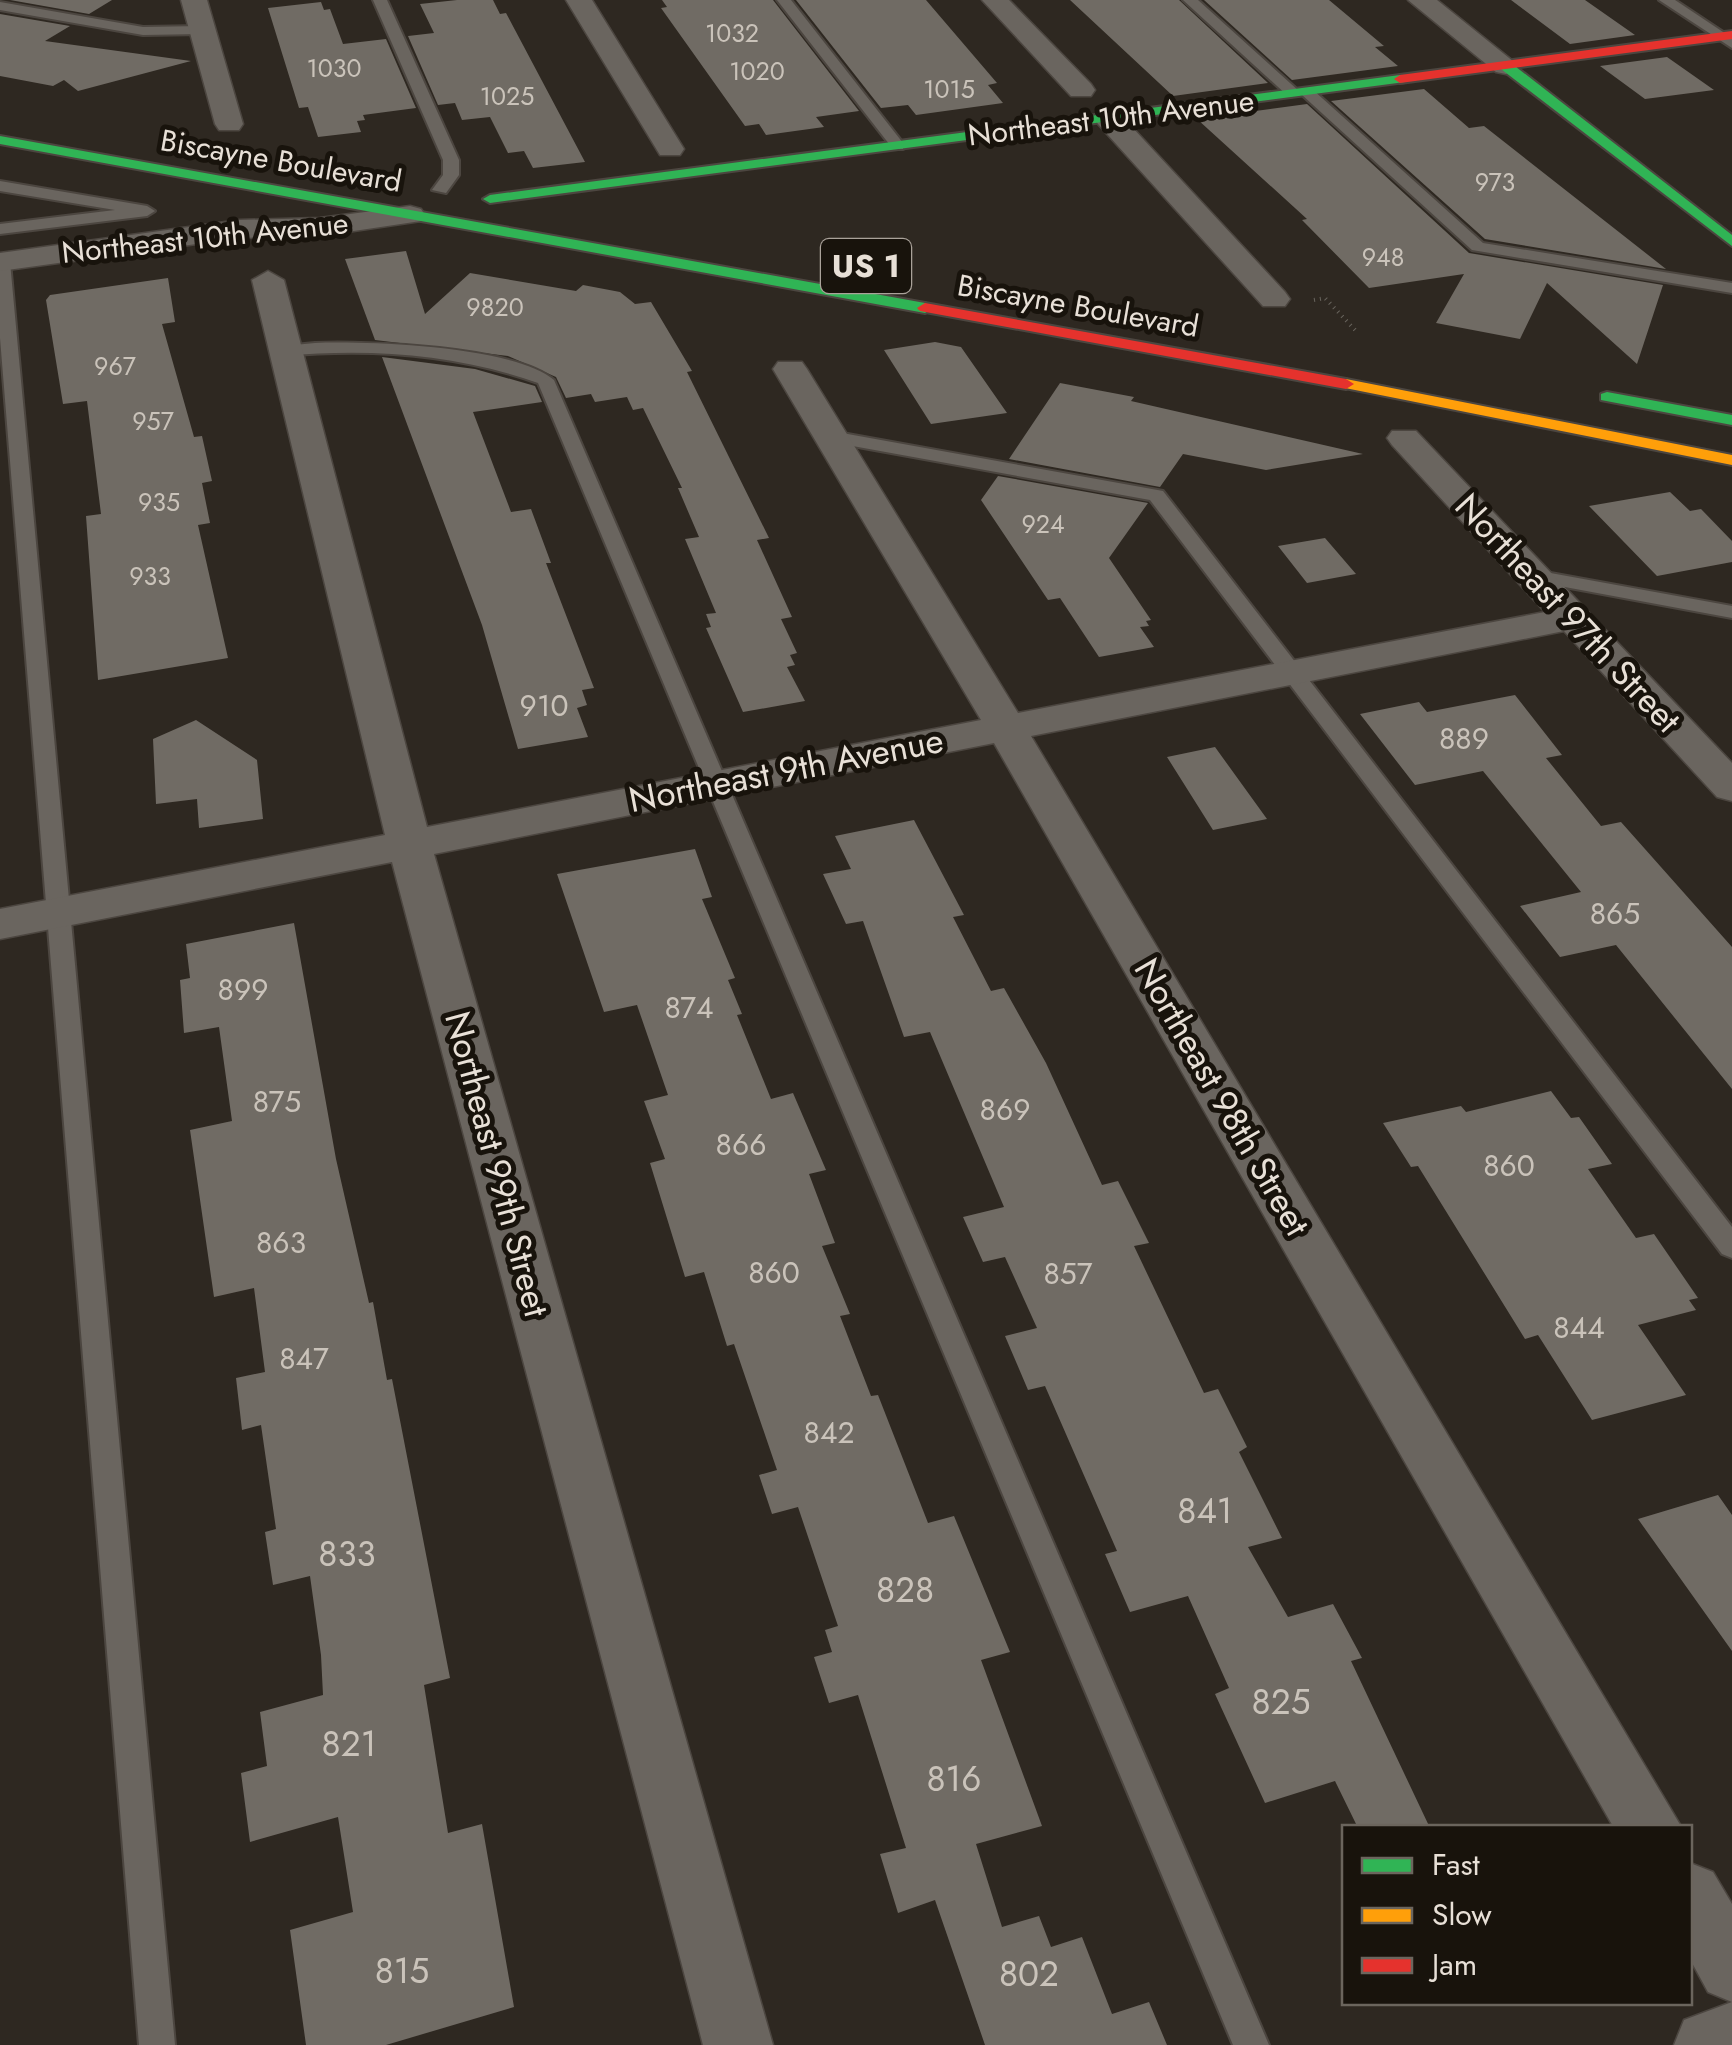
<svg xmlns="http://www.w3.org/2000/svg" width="1732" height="2045" font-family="Jost,sans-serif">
  <rect width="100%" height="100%" fill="#2e2821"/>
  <path fill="#706b64" d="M10,0H112L89,14Z
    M457,0H493L500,14L506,13L585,162L533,168L524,151L508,153L490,117L462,120L455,103L438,105L408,36L434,33L420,4Z
    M662,0H773L859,111L816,117L824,127L766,135L759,124L745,126L661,8L667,7Z
    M796,0H926L997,83L988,85L1003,103L916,115L908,105L881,108Z
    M1070,0H1179L1268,83L1173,96Z
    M1204,0H1329L1384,46L1375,47L1398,66L1292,80Z
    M1511,0H1585L1635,35L1570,44Z
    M321,2L324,10L330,9L343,44L386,39L416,108L363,115L365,120L357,121L361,132L318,137L308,107L299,108L268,8Z
    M0,14L70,26L45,41L191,61L78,91L64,80L53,86L0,76Z
    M1667,57L1714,90L1645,99L1600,66Z
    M1424,89L1469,128L1484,126L1666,269L1485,239L1331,101Z
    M1307,104L1469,253L1663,285L1637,364L1547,283L1520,339L1436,323L1464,274L1369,288L1302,220L1307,219L1197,119Z
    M406,251L425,314L470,273L576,291L583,285L620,292L635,304L651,302L692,371L687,372L769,538L757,540L792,617L781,619L797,653L790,655L795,665L787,667L805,701L743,712L706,628L711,627L706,614L716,613L685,539L699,537L678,488H682L643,408L633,410L627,397L595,402L591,394L566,398L556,377L508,356L375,340L345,259Z
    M168,278L175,322L162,324L194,437L202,436L212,481L202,483L210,523L198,525L228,658L98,680L86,516L101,514L87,401L63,404L46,300L50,295Z
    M935,342L961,347L1007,413L931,424L884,350Z
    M382,357L475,369L535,386L542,402L473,412L511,512L531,509L551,563H546L594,688L582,690L587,705L577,708L588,737L518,749L482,625Z
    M1060,383L1134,397L1131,401L1363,454L1266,470L1183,454L1160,487L1009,459Z
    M998,476L1148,503L1109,558L1151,620L1146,621L1149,626L1140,627L1154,647L1099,657L1060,598L1048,600L981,500Z
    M1670,492L1690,511L1701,509L1732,541V562L1657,576L1589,506Z
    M1325,538L1356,574L1307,583L1278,546Z
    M1515,695L1562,755L1546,758L1601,826L1621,822L1732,947V1089L1616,945L1560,957L1520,906L1581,892L1483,771L1415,785L1360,714L1419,702L1427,712Z
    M196,720L257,760L263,819L199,828L197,799L156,804L153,739Z
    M1215,747L1267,819L1213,830L1167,757Z
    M914,820L964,915L953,917L991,991L1004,988L1046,1063L1102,1185L1118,1181L1149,1243L1134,1246L1204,1393L1218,1389L1247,1447L1239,1452L1282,1538L1248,1547L1288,1617L1333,1604L1362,1658L1351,1661L1430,1828H1358L1335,1781L1265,1803L1215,1694L1229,1688L1188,1596L1130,1612L1105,1554L1117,1551L1045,1386L1028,1390L1005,1336L1037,1328L1005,1257L983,1262L963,1217L1004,1207L930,1032L904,1037L863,921L846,924L823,874L851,869L835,836Z
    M695,849L712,897L702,899L735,978L728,980L742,1014L737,1015L771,1099L793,1093L826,1170L809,1174L835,1243L822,1246L850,1314L840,1316L871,1396L878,1395L928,1523L954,1516L1010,1652L981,1660L1042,1826L976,1844L1002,1927L1039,1916L1051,1947L1082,1937L1112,2014L1149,2002L1167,2045H985L935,1900L898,1913L880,1854L906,1848L858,1695L829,1703L814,1657L832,1652L825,1630L838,1626L798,1507L772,1514L759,1475L777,1470L734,1344L727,1346L704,1272L685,1277L650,1163L665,1159L644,1101L668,1095L637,1005L604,1012L557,874Z
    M294,923L336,1159L369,1303L373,1302L387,1380L392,1379L450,1678L424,1685L448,1833L482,1824L514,2007L386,2045H306L290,1930L353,1912L338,1817L250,1842L241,1773L267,1766L260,1712L323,1695L321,1655L310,1576L273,1585L265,1532L276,1529L261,1425L242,1430L236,1378L265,1372L254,1288L214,1297L190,1130L232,1121L219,1027L184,1033L180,980L190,978L186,944Z
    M1551,1091L1571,1118L1579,1117L1612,1164L1588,1169L1636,1238L1654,1234L1698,1298L1689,1300L1696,1310L1638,1325L1686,1395L1592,1420L1538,1335L1525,1339L1418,1166L1411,1167L1383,1123L1461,1106L1466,1112Z
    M1718,1495L1732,1515V1651L1638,1519Z"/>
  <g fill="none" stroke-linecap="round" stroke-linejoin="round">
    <defs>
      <path id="lane" d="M373,0H387L459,160V175L446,193L432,190L443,175V160Z
        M777,0H791L903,143V149H893Z
        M1183,0H1198L1300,92L1312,89L1483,243L1732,283V293L1472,250L1301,94L1289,97Z
        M1659,0H1675L1732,38V48Z
        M0,2L143,27L202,26L209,30L202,34L143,35L0,10Z
        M0,181L147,206L155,211L147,216L0,234V224L115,210L0,191Z
        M0,258L10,262L175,2045H139L0,338Z
        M315,343C368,341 514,346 554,380L1269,2045H1233L538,383C456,354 370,348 284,356L275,351L284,346Z
        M831,431L1163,491L1732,1227V1258L1722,1254L1150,500L825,441V433Z
        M1534,570L1732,606V618L1527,580V572Z"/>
      <path id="street" d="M181,0H207L243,124L239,130H219L215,124Z
        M566,0H592L684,149L680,155H660Z
        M982,0H1009L1091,84L1095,90L1091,96H1071Z
        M1408,0H1437L1519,66L1506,74L1496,72Z
        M1108,110L1118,112L1285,292L1290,299L1285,306H1263L1098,124L1094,118L1098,112Z
        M410,206L421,209L425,215L421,221L320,236L240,238L0,271V253L240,220L320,218Z
        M268,271L284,280L427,827L981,720L773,369L778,362H802L807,369L1018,713L1545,612L1392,445L1387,438L1392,431H1416L1732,763V801L1717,797L1564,631L1031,736L1682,1828H1614L994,743L434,854L773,2045H703L392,862L0,939V909L385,835L252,280Z
        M1690,1863L1713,1872L1732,1904V2002L1708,1992L1690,1959Z
        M1732,2002V2045H1674L1684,2020Z"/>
      <path id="fast" d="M1501,63H1511L1732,235V246L1501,69Z
        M1400,75L1405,76V82L490,203L483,199L490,195Z
        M0,136L925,303L933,308L925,313L0,144Z
        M1607,392L1732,415V425L1601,400V394Z"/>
      <path id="slow" d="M1346,379L1732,455V465L1340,387V381Z"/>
      <path id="jam" d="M1732,31V39L1400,83L1394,79L1400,75Z
        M925,303L1346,379L1354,384L1346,389L920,311L917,308Z"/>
    </defs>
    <use href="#lane" stroke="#4c4640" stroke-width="4"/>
    <use href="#street" stroke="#4c4640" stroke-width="3"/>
    <use href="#fast" stroke="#4c4640" stroke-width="4"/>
    <use href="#slow" stroke="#4c4640" stroke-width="4"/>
    <use href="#jam" stroke="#4c4640" stroke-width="4"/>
    <path stroke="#68645d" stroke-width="4" stroke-dasharray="1 5" stroke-linecap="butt" d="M1314,300L1325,298L1356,331"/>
    <use href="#lane" fill="#6a655f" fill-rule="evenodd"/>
    <use href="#street" fill="#6a655f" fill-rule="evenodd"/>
    <use href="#fast" fill="#30b455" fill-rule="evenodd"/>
    <use href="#slow" fill="#ff9f0a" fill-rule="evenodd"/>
    <use href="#jam" fill="#e5322d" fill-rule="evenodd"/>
  </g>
  <g text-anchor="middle" stroke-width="10" stroke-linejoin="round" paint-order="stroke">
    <g font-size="25" fill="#cac3ba">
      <text x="732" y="42">1032</text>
      <text x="334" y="77">1030</text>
      <text x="757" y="80">1020</text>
      <text x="949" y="98">1015</text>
      <text x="507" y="105">1025</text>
      <text x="1495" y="191">973</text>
      <text x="1383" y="266">948</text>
      <text x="495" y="316">9820</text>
      <text x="115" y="375">967</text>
      <text x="153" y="430">957</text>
      <text x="159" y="511">935</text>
      <text x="1043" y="533">924</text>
      <text x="150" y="585">933</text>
    </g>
    <g font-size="30" fill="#e8e0d7" stroke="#18130c">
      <text transform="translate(1111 118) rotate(-7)" y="10">Northeast 10th Avenue</text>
      <text transform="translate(281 161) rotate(10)" y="10">Biscayne Boulevard</text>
      <text transform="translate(205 238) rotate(-6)" y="10">Northeast 10th Avenue</text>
      <text transform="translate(1078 306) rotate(10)" y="10">Biscayne Boulevard</text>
    </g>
    <g font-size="30" fill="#cac3ba">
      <text x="544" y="716">910</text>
      <text x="1464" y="749">889</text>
      <text x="1615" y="924">865</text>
      <text x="243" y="1000">899</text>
      <text x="689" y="1018">874</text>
      <text x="277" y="1112">875</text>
      <text x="1005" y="1120">869</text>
      <text x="741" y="1155">866</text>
      <text x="1509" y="1176">860</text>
      <text x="281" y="1253">863</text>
      <text x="774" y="1283">860</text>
      <text x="1068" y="1284">857</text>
      <text x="1579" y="1338">844</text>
      <text x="304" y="1369">847</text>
      <text x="829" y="1443">842</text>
    </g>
    <rect fill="#18130c" stroke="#aaa29a" stroke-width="2.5" x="821" y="239" width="90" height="54" rx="8"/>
    <g font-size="32" font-weight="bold" fill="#e8e0d7">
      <text x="866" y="277">US 1</text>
    </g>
    <g font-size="35" fill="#e8e0d7" stroke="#18130c">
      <text transform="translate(1568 613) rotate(47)" y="12">Northeast 97th Street</text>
      <text transform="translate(786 770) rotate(-11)" y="12">Northeast 9th Avenue</text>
      <text transform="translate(1222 1097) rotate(60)" y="12">Northeast 98th Street</text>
      <text transform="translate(497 1164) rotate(75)" y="12">Northeast 99th Street</text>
    </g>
    <g font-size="35" fill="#cac3ba">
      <text x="1205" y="1523">841</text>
      <text x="347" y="1566">833</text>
      <text x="905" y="1602">828</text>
      <text x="1281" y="1714">825</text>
      <text x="349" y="1756">821</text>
      <text x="954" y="1791">816</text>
      <text x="402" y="1983">815</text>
      <text x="1029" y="1986">802</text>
    </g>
  </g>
  <rect x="1342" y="1825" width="350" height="180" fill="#18130c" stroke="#6b655d" stroke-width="2.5"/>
  <rect x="1362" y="1858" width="50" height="15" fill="#30b455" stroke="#6b655d" stroke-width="2.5"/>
  <text x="1432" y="1875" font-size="30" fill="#e8e0d7">Fast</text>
  <rect x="1362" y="1908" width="50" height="15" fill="#ff9f0a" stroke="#6b655d" stroke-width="2.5"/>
  <text x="1432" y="1925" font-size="30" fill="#e8e0d7">Slow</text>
  <rect x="1362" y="1958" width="50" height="15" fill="#e5322d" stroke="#6b655d" stroke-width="2.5"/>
  <text x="1432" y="1975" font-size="30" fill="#e8e0d7">Jam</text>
</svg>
